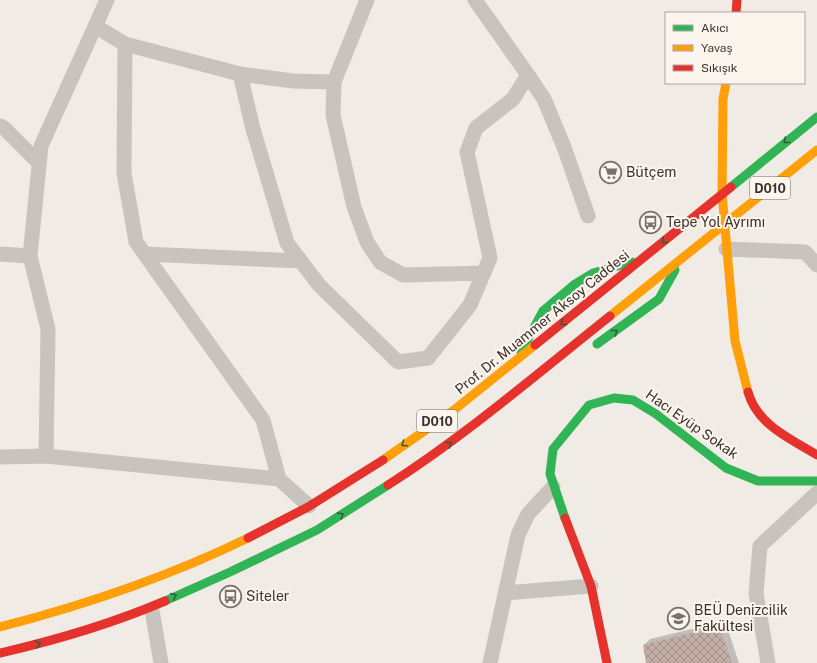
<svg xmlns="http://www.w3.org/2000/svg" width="817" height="663" font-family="'Public Sans',sans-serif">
  <defs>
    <pattern id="building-cross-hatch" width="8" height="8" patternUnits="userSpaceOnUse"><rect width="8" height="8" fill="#c3afa7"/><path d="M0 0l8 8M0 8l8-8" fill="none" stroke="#a08f88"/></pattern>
  </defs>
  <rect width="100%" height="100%" fill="#f0ebe5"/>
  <path fill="#0003" d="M725,621L739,663H647L644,645L650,639Z"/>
  <path fill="url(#building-cross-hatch)" d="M719,626L732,663H646L643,645Z"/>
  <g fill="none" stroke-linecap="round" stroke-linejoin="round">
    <path stroke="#c9c3be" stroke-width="15" d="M367,0L334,82L333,115L354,207L367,242L380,262L403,275L484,273
      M95,26L125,44L240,74L293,81L334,82
      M125,44L124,173L136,242L263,420L279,479L309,506
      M240,74L253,129L287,243L319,285L398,362L428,358L470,305L490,258L467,152L476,128L513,99L528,75L475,0
      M528,75L544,99L564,147L588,216
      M0,126L4,128L39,163
      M726,249L805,252L817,265
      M0,254L30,256
      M145,254L301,261
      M46,456L48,329L30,256L41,146L107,0
      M0,457L46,456L279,479
      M505,593L591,586
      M152,610L161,663
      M490,663L518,535L528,514L553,487
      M768,663L756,593L760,546L817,493"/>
    <path stroke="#30b455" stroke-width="9" d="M731,187L817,117
      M597,344L659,299L675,270
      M521,352L543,311L575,284L593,273L632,262
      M565,518L550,474L553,449L589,405L614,398L633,400L656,414L726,468L758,481H817
      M165,601L230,572L317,530L388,485"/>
    <path stroke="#ff9f0a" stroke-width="9" d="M726,83L723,99L722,193L735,341L748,392
      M610,316L817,150
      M383,460L454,410L535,345
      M0,627C85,605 168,577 248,538"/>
    <path stroke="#e5322d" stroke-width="9" d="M736,13L737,0
      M535,345L731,187
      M748,392C757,425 791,439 817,455
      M388,485C466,435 537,374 610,316
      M565,518L591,586L607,663
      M248,538L308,507L383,460
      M0,653C57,640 111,624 165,601"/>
  </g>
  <defs><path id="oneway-chevron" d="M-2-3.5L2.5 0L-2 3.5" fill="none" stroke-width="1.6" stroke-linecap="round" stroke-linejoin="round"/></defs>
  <g stroke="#375e3a">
    <use href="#oneway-chevron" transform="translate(786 141) rotate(142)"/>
    <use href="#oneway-chevron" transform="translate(664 241) rotate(140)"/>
    <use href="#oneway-chevron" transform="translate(563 323) rotate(141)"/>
    <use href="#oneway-chevron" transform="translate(615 332) rotate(-34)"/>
    <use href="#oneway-chevron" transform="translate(404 444) rotate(146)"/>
    <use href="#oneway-chevron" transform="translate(449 444) rotate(-36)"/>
    <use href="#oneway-chevron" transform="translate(341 515) rotate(-32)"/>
    <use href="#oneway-chevron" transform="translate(174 596) rotate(-24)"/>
    <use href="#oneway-chevron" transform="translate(38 644) rotate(-13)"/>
  </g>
  <defs>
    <symbol id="supermarket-ring" viewBox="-11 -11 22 22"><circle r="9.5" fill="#fbf5ee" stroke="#7a716c" stroke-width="1.5"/><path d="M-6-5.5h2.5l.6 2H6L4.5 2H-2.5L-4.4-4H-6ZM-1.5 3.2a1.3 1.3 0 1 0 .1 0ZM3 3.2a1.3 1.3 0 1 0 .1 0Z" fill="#7a716c"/></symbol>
    <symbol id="bus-ring" viewBox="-11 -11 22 22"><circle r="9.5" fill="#fbf5ee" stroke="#7a716c" stroke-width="1.5"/><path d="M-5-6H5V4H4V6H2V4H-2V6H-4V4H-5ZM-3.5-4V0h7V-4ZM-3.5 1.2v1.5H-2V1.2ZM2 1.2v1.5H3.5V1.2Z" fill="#7a716c"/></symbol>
    <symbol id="university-ring" viewBox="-11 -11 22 22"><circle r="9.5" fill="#fbf5ee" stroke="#7a716c" stroke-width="1.5"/><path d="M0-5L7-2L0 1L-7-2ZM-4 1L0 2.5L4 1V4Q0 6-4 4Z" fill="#7a716c"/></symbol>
  </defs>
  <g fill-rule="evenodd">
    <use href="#supermarket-ring" x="598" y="160" width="25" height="25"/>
    <use href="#bus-ring" x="638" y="210" width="25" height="25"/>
    <use href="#bus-ring" x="218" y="584" width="25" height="25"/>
    <use href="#university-ring" x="666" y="606" width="25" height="25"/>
  </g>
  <g text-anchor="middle" stroke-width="4" stroke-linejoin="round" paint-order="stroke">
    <g fill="#fbf5ee" stroke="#756b66" stroke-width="1">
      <rect x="750" y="177" width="40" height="22" rx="3"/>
      <rect x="417" y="410" width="40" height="22" rx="3"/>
    </g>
    <g font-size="13" font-weight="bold" fill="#3b302b">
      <text x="770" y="193">D010</text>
      <text x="437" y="426">D010</text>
    </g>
    <g font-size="14" fill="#3b302b" stroke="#fbf5ee" text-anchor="start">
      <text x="626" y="177">Bütçem</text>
      <text x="666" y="227">Tepe Yol Ayrımı</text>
      <text x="246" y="601">Siteler</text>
      <text x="694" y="615">BEÜ Denizcilik<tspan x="694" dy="16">Fakültesi</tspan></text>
    </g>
    <g font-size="14" fill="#3b302b" stroke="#fbf5ee">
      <text transform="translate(542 322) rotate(-39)" y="5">Prof. Dr. Muammer Aksoy Caddesi</text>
      <text transform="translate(692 424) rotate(35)" y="5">Hacı Eyüp Sokak</text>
    </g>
  </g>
  <rect x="665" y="12" width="140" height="72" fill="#fbf5ee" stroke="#aea6a0"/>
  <rect x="673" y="25" width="20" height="6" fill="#30b455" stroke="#aea6a0"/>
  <text x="701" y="32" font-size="12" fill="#3b302b">Akıcı</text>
  <rect x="673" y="45" width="20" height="6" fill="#ff9f0a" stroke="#aea6a0"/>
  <text x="701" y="52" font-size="12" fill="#3b302b">Yavaş</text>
  <rect x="673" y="65" width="20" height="6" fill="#e5322d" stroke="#aea6a0"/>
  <text x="701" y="72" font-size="12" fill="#3b302b">Sıkışık</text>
</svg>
